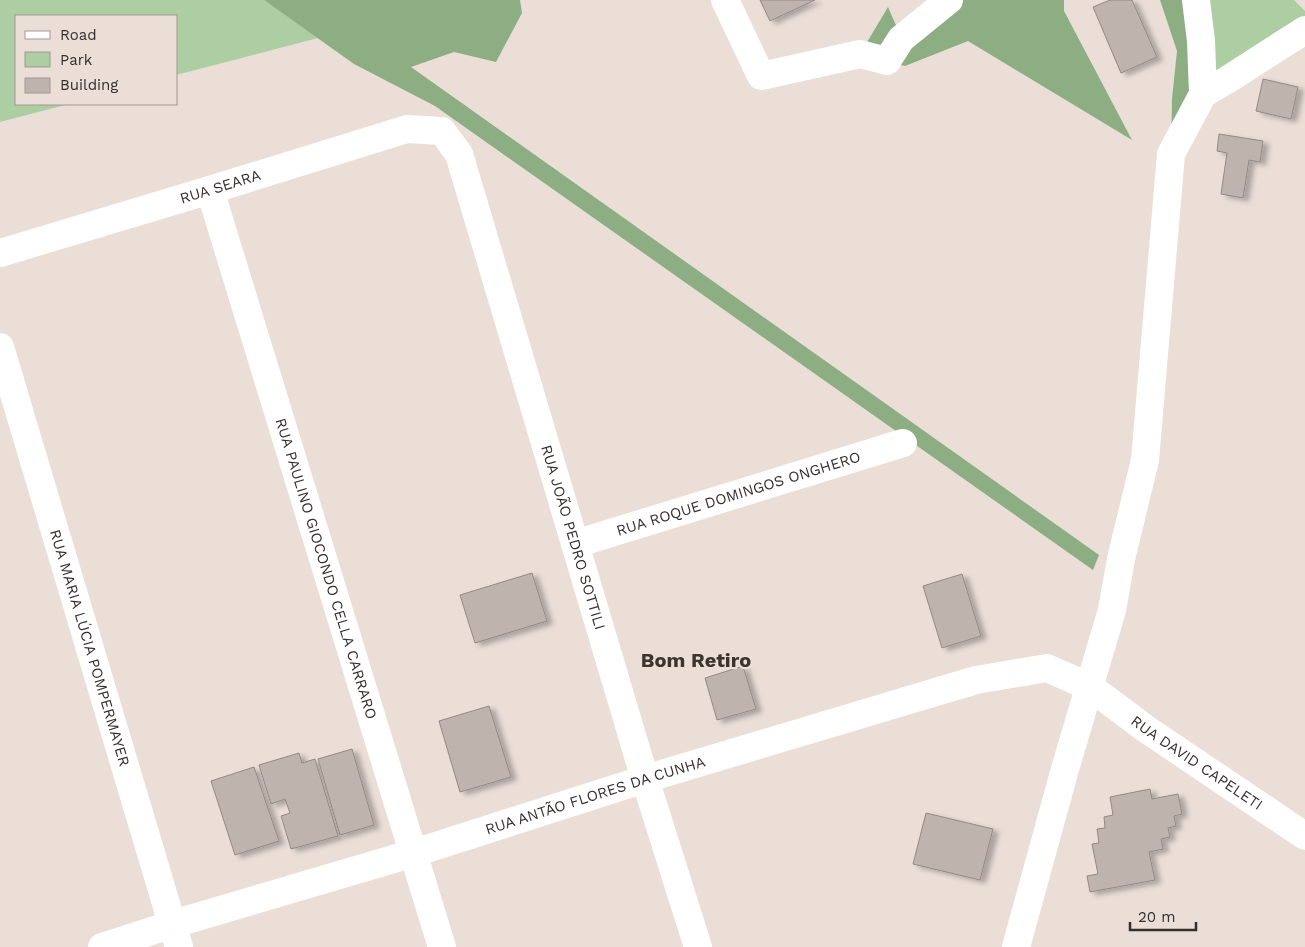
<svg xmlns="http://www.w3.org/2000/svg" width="1305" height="947" font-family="'Work Sans',sans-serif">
  <defs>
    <filter id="shadow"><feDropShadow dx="5.5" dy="3" stdDeviation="2.5" flood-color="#0004"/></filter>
  </defs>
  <rect width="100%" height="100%" fill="#eaded7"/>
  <path fill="#accea2" d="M0,0H264L318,38L176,75V16H16V104H69L0,122Z
    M1196,0H1294L1305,11V30L1203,94Z"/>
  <path fill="#8dae83" d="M264,0H520L522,13L496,62L454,52L411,67L1099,555L1093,570L435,106L354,64Z
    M949,0H1064V11L1132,140L968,41L905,66L860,54L888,7L902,39Z
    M1160,0H1196L1203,94L1171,154L1172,99L1177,51Z"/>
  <path fill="#bfb3ad" stroke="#948983" filter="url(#shadow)" d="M760,0H815L770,21Z
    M1110,0H1132L1157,57L1121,73L1093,7Z
    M1263,79L1298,87L1291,119L1256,111Z
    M1219,134L1263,141L1260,162L1249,160L1243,198L1221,194L1227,153L1217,151Z
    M532,573L547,621L475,643L460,595Z
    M962,574L981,636L942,648L923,586Z
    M743,666L756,709L717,720L705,678Z
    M489,706L511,777L460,792L439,721Z
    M352,749L374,825L340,835L318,759Z
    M299,753L302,763L315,759L338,836L291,849L281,816L290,813L285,799L271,804L259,765Z
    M254,767L279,841L235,855L211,781Z
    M1150,789L1152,799L1178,794L1182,814L1174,816L1176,826L1168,828L1170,837L1161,839L1163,849L1149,852L1155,880L1090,892L1087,876L1098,874L1092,844L1099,843L1097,829L1105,828L1104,817L1113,815L1110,797Z
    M926,813L993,829L980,880L913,864Z"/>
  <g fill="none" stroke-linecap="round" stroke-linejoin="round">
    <g stroke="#fff" stroke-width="28">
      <path d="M725,0L761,76L860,54L887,61L901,39L949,0"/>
      <path d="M1203,94L1227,80L1305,30"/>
      <path id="s1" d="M210,190L442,947"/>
      <path id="s2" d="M0,253L210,190L407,129L442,131L459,154L645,779L698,947"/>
      <path id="s3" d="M0,347L179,947"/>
      <path id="s4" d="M575,544L903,443"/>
      <path id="s5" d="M102,947L173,924L414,853L645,779L976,680L1047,668L1090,687L1146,729L1305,836"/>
      <path d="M1016,947L1065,769L1112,610L1121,559L1145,460L1171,154L1203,94L1201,41L1196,0"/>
    </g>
  </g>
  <g text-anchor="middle" stroke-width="4.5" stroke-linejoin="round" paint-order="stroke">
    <g font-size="15" fill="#342f2d" stroke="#eaded7">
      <text dy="5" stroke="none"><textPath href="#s2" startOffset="230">RUA SEARA</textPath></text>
      <text dy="5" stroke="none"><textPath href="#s4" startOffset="171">RUA ROQUE DOMINGOS ONGHERO</textPath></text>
      <text dy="5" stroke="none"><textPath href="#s2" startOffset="889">RUA JOÃO PEDRO SOTTILI</textPath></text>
      <text dy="5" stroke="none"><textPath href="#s1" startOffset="396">RUA PAULINO GIOCONDO CELLA CARRARO</textPath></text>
      <text dy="5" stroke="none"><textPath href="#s3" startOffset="314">RUA MARIA LÚCIA POMPERMAYER</textPath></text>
      <text dy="5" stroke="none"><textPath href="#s5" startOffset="1164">RUA DAVID CAPELETI</textPath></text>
      <text dy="5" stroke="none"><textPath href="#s5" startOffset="516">RUA ANTÃO FLORES DA CUNHA</textPath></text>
    </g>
    <g font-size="20" font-weight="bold" fill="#3d342e" stroke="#eaded7">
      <text x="696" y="667">Bom Retiro</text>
    </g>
  </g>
  <rect x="15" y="15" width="162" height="90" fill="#eaded7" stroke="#a19893"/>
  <rect x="25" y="31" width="25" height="8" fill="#ffffff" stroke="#a19893"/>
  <text x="60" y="40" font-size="15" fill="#342f2d">Road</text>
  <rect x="25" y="52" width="25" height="15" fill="#accea2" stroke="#a19893"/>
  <text x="60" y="65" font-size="15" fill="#342f2d">Park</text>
  <rect x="25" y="78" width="25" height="15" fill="#bfb3ad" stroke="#a19893"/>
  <text x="60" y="90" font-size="15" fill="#342f2d">Building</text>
  <path d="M1130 922v8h66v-8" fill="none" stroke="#342f2d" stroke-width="2.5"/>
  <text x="1138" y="922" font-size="15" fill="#342f2d" stroke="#eaded7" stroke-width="4" paint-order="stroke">20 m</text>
</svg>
